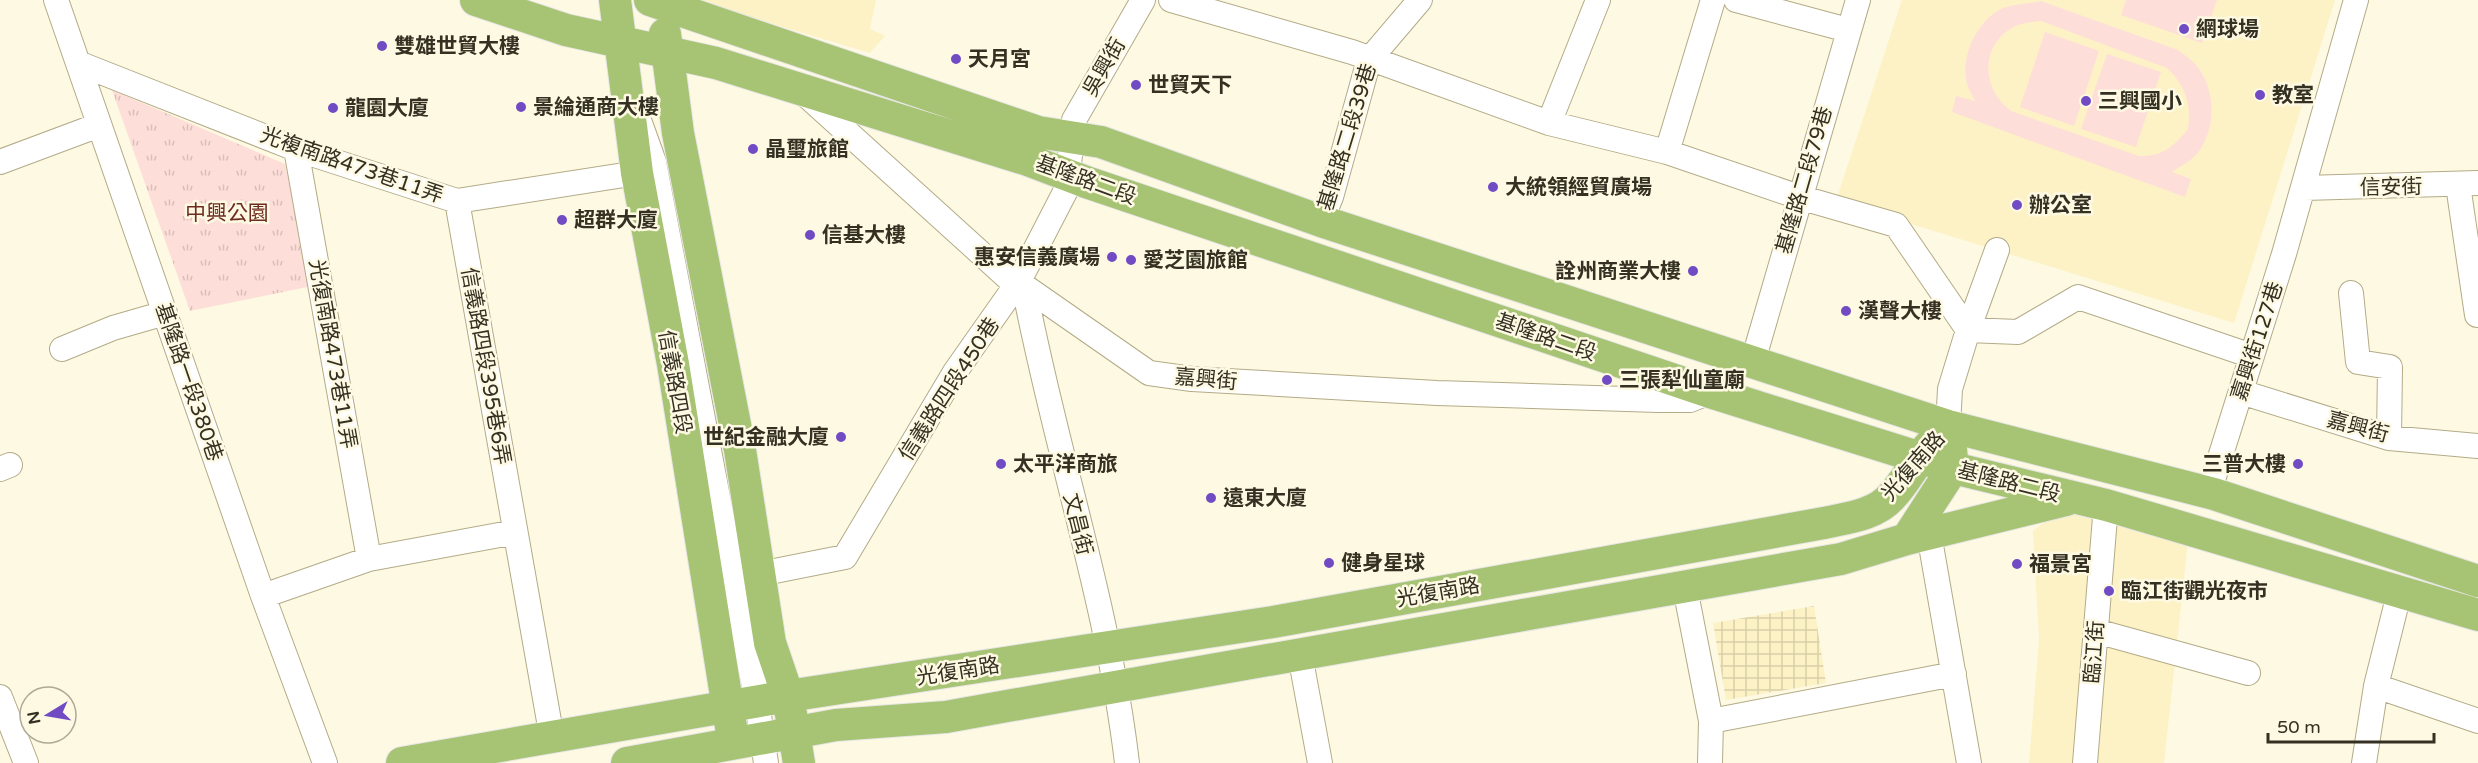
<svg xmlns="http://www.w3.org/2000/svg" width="2478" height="763" font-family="'Varela Round','Noto Sans TC',sans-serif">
  <defs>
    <pattern id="industrial-grid" width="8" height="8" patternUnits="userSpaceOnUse" patternTransform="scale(1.5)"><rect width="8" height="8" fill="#fdf2c5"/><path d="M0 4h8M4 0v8" fill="none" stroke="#d9d0a9"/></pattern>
    <pattern id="park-tufts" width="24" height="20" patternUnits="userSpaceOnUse" patternTransform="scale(1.5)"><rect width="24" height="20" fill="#feded8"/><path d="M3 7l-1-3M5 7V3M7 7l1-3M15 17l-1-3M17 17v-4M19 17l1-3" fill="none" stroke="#dabfb9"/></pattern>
  </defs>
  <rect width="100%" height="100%" fill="#fef9e3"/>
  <path fill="#fdf2c5" d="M692,0H876L870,29L885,36L870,53Z
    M1902,0H2335L2234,323L1836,201Z
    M2065,506L2188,541L2164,763H2029L2039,640L2033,531Z"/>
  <path fill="url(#industrial-grid)" d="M1814,606L1826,683L1726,700L1713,623Z"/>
  <path fill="#feded8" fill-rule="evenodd" d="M2126,0H2217L2202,43L2121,15Z
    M2041,1L2178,50C2183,54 2191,59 2196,65C2217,90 2217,132 2195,156C2188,163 2179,167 2172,172L2191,179L2185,197L1952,112L1956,96L1975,101C1973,96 1969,90 1967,84C1960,58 1976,23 1999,10C2010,4 2028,4 2041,1ZM2041,21L2167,68C2185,85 2192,104 2188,129C2173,147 2162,157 2139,156L2011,111C1983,91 1979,49 2010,29C2019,23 2031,22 2041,21Z
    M2045,32L2099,51L2074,126L2020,107Z
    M2107,54L2161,72L2136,147L2081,129Z"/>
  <path fill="url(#park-tufts)" d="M112,90L285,164L312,286L190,311Z"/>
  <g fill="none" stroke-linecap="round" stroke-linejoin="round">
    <defs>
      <path id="minor" d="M56,0L263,596L325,763
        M1171,0L1352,52L1549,123L1667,152L1799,197L1896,225L1968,330L1950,389L1948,426
        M1736,0L1848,30
        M78,63L296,149L457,201L637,173
        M805,94L1017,286H1024L1149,373L1192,379L1437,393L1658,400H1690L1710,392
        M640,123L654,162L757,702
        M1549,123L1598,0
        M296,149L369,559
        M1667,152L1713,0
        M0,162L99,125
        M2458,185L2477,315
        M2304,188L2478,183
        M457,201L552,738
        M1321,221L1331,197L1369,60L1420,0
        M1997,250L1968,330L2018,332L2078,297L2252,356
        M1024,286C1054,446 1108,601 1127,763
        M2351,293L2358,362L2390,367L2389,438
        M62,349L113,328L165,313
        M1753,361L1858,0
        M2241,392L2389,438L2478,446
        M0,469L10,465
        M2214,494L2212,483L2284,254L2356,0
        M1929,534L1969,763
        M759,574L845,557L955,372L1019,281L1066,190L1074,120L1143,0
        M1685,588L1711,721L1710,763
        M263,596L369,559L515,532
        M2096,631L2248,673
        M1300,655L1320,763
        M2376,686L2478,721
        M760,688L757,702L766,763
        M0,697L26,763
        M1711,721L1954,674
        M2085,763L2106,505
        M2364,763L2376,686L2400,590"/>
      <path id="major" d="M476,0L566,30L716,63L1028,160L1086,182L1710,392L1953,468L2106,505L2478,615
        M615,0L637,173L673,364L731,727
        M650,0L1038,132L1101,142L1321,221L1948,426L2214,494L2478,581
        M665,34L678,133L740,450L770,643L788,696L799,763
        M1907,539L2066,500
        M402,763L788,696L1273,622L1824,523C1847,518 1876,515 1892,496C1907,480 1916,460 1931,444
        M627,763L836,725L946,717L1007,706L1841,559L1907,539L1953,468L1951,450"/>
    </defs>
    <use href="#minor" stroke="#b3ab87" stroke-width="26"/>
    <use href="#major" stroke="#e7e6e5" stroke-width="34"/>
    <use href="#minor" stroke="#fff" stroke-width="24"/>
    <use href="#major" stroke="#a7c374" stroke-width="32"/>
  </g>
  <g fill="#714bc4" stroke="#fef9e3" stroke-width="2">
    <circle cx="2184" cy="29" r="6"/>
    <circle cx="382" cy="46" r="6"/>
    <circle cx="956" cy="59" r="6"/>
    <circle cx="1136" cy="85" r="6"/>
    <circle cx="2260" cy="95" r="6"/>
    <circle cx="2086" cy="101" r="6"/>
    <circle cx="521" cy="107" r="6"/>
    <circle cx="333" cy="108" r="6"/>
    <circle cx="753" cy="149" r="6"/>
    <circle cx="1493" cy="187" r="6"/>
    <circle cx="2017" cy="205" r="6"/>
    <circle cx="562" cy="220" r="6"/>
    <circle cx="810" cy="235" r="6"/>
    <circle cx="1112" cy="257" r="6"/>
    <circle cx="1131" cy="260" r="6"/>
    <circle cx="1693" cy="271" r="6"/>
    <circle cx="1846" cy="311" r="6"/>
    <circle cx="1607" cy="380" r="6"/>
    <circle cx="841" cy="437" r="6"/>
    <circle cx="1001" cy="464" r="6"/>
    <circle cx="2298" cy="464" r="6"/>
    <circle cx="1211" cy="498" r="6"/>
    <circle cx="1329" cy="563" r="6"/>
    <circle cx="2017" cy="564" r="6"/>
    <circle cx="2109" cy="591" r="6"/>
  </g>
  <g text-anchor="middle" stroke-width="5" stroke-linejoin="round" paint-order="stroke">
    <g font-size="21" font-weight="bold" fill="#343123" stroke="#fef9e3" text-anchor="start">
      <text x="2196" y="36">網球場</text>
      <text x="394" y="53">雙雄世貿大樓</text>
      <text x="968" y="66">天月宮</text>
      <text x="1148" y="92">世貿天下</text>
      <text x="2272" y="102">教室</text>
      <text x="2098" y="108">三興國小</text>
      <text x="533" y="114">景綸通商大樓</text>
      <text x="345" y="115">龍園大廈</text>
      <text x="765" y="156">晶璽旅館</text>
      <text x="1505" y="194">大統領經貿廣場</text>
      <text x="2029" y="212">辦公室</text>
      <text x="574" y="227">超群大廈</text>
      <text x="822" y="242">信基大樓</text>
      <text x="1100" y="264" text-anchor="end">惠安信義廣場</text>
      <text x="1143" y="267">愛芝園旅館</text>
      <text x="1681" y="278" text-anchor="end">詮州商業大樓</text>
      <text x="1858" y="318">漢聲大樓</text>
      <text x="1619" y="387">三張犁仙童廟</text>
      <text x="829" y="444" text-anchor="end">世紀金融大廈</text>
      <text x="1013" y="471">太平洋商旅</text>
      <text x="2286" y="471" text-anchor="end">三普大樓</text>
      <text x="1223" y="505">遠東大廈</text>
      <text x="1341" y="570">健身星球</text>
      <text x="2029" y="571">福景宮</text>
      <text x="2121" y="598">臨江街觀光夜市</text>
    </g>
    <g font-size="21" fill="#343123" stroke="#fef9e3">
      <text transform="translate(1104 67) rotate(-60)" y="7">吳興街</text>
      <text transform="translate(1347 137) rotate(-73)" y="7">基隆路二段39巷</text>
      <text transform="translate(352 165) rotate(19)" y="7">光複南路473巷11弄</text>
      <text transform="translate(1086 180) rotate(20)" y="7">基隆路二段</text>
      <text transform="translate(1804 180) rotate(-74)" y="7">基隆路二段79巷</text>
      <text transform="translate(2391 187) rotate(-1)" y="7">信安街</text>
      <text transform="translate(1546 337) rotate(19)" y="7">基隆路二段</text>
      <text transform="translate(2257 341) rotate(-72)" y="7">嘉興街127巷</text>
      <text transform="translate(333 354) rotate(80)" y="7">光復南路473巷11弄</text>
      <text transform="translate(486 366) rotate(80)" y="7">信義路四段395巷6弄</text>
      <text transform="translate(1206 379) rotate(5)" y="7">嘉興街</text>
      <text transform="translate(189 382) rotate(71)" y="7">基隆路一段380巷</text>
      <text transform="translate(675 382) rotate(80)" y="7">信義路四段</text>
      <text transform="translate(949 389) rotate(-57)" y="7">信義路四段450巷</text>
      <text transform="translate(2358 427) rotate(15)" y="7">嘉興街</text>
      <text transform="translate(1913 466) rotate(-49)" y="7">光復南路</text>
      <text transform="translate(2009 482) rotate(14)" y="7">基隆路二段</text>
      <text transform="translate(1078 524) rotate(76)" y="7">文昌街</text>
      <text transform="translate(1438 592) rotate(-10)" y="7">光復南路</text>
      <text transform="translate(2094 652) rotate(-86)" y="7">臨江街</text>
      <text transform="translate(958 671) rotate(-9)" y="7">光復南路</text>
    </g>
    <g font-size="21" fill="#6e2c21" stroke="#fef9e3">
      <text x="227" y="220">中興公園</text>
    </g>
  </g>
  <g transform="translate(48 715) rotate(259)"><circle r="28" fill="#fef9e3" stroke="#ada996" stroke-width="1.5"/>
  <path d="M0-4.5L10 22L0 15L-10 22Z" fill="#714bc4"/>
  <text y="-9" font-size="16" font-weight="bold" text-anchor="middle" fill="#343123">N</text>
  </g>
  <path d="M2268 733v9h166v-9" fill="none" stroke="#343123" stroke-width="3"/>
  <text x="2277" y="733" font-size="18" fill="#343123" stroke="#fef9e3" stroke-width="4.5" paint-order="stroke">50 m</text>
</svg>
